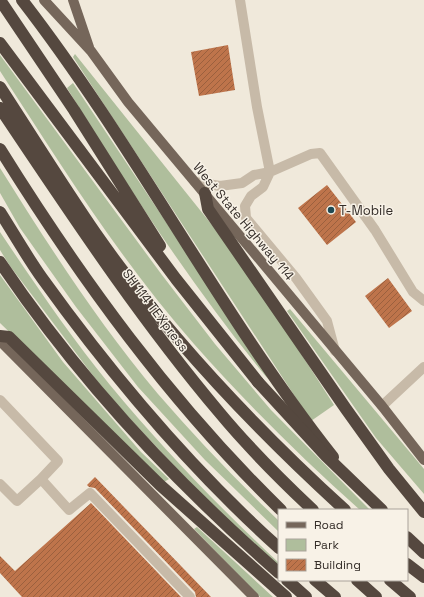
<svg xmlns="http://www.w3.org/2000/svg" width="424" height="597" font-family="'Space Grotesk',sans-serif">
  <defs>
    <pattern id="building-hatch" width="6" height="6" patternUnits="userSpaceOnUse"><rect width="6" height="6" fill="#be744b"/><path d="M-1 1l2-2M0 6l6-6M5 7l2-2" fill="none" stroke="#9b603e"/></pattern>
  </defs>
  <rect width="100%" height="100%" fill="#f0e9db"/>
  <path fill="#afbe9c" d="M75,54L224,240L289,335L334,405L311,421L73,57Z
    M0,55L162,275L215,344L271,410L370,510H360C302,458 246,403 194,344C120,260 61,165 0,71Z
    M73,83L261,364L268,379C193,288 129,189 67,88Z
    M0,168C49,246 99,324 158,394C196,438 237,481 279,521V532L205,460L138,387L76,307L20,228L0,193Z
    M0,232C35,284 70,336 110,385C162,448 219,507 279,563V566L207,501L107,394L10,266L0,250Z
    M0,275L63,362L141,452L169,479L164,482L0,323Z
    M290,309L424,469V494L376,438L287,311Z
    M197,527L273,597H260L194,529Z"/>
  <path fill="url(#building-hatch)" d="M228,45L235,90L199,96L191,52Z
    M327,185L356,222L327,245L298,208Z
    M388,278L412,311L389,328L365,296Z
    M95,477L211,597H196L195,592L95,488L89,487L87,485Z
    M91,503L181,597H22L0,573V556L15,571Z"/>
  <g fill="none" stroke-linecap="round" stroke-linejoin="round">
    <path stroke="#c7baa8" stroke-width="10" d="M240,0L257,107L270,172L263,187L251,196L245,206L246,218L296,278L327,321L335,351
      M195,182L220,186L242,183L254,175L270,172L311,154L320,153L375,230L413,292L424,301
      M0,400L58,461L41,479L69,510L90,493L190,597
      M382,406L424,367
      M0,484L17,501L41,479"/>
    <path stroke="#75665a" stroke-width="10" d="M44,0L91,51L128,102L382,406L424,460
      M73,0L89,47
      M0,341L254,597"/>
    <path stroke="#55483f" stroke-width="12" d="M0,0L74,110L160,246
      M22,0C135,146 219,312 333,457
      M0,43L176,279L258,382
      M0,87C32,136 63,186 96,234C166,334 255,428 345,510
      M0,108C70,212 138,316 219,412C248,447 280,479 313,510
      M0,149C81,279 171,403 281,510
      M205,193L208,209L346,409L389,469L424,512
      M0,212C14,234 27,257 42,278C111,374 191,469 279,548
      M0,262C78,378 174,481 279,573
      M0,336L9,337L160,485L286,597
      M407,537L424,553
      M407,564L424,577
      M287,580L306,597
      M315,580L335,597
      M357,580L376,597
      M390,580L410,597"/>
    <path stroke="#55483f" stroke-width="12" d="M258,382L326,456L382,510"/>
  </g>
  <circle fill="#204a53" stroke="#f8f2e7" stroke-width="1.5" cx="331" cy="210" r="4"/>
  <g text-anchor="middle" stroke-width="3" stroke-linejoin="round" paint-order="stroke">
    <g font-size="13" fill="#342d28" stroke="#f8f2e7" text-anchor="start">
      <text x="339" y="215">T-Mobile</text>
    </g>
    <g font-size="13" fill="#342d28" stroke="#f8f2e7">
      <text transform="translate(244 221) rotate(50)" y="5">West State Highway 114</text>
      <text transform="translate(156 310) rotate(53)" y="5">SH 114 TEXpress</text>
    </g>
  </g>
  <rect x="278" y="509" width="130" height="72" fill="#f8f2e7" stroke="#aaa39b"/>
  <rect x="286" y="522" width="20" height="6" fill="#75665a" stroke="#aaa39b"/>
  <text x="314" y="529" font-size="12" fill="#342d28">Road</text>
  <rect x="286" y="539" width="20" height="12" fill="#afbe9c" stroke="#aaa39b"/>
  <text x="314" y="549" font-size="12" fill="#342d28">Park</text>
  <rect x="286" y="559" width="20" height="12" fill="url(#building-hatch)" stroke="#aaa39b"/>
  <text x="314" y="569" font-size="12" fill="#342d28">Building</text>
</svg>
